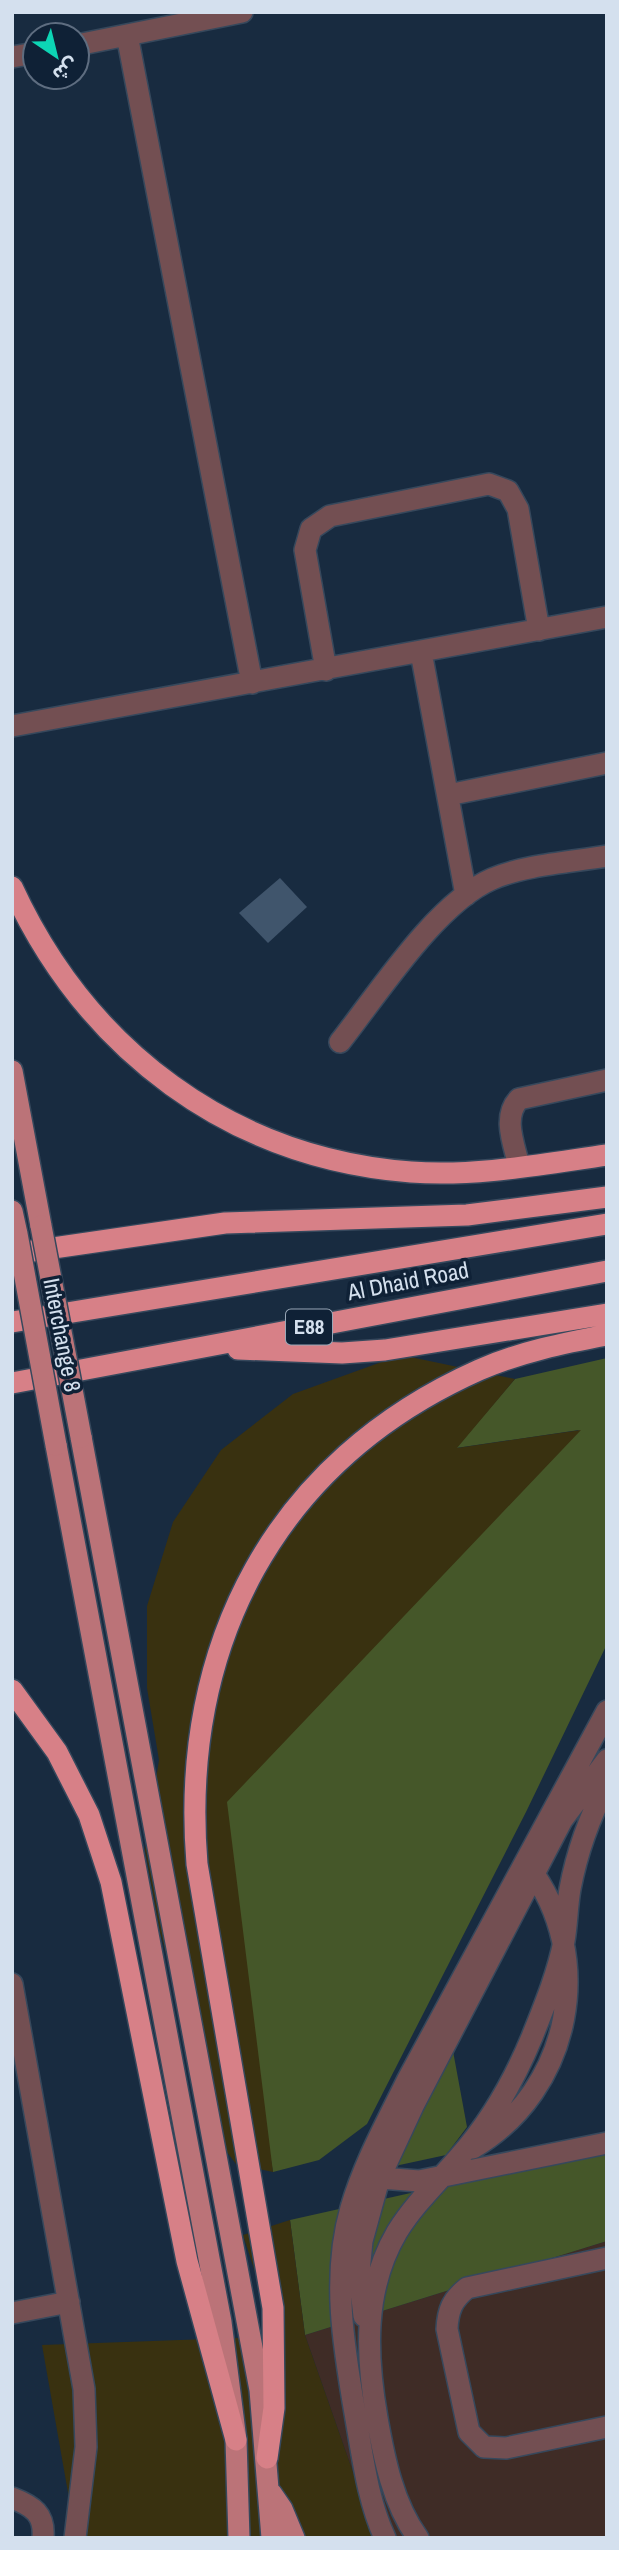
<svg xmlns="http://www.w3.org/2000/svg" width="619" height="2550" font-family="'Archivo Narrow','Noto Sans Arabic',sans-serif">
  <rect width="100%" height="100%" fill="#182b40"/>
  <path fill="#3f2c26" d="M607,2241V2538H376L305,2335Z"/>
  <path fill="#455729" d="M607,1358V1644L526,1812L367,2124L319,2160L273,2172L209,1791L579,1430L456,1448L515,1379Z
    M453,2051L467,2127L446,2155L381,2169Z
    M607,2149V2241L305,2335L290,2220Z"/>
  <path fill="#393110" d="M401,1355L515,1379L457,1448L581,1430L227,1802L273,2172L236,2164L217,2139L160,1932L145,1850L159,1760L147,1688V1606L173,1522L221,1450L293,1394Z
    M290,2220L305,2335L376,2538H76L42,2345L263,2337L265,2303L243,2235Z"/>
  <path fill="#40556c" d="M280,878L307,907L268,943L239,913Z"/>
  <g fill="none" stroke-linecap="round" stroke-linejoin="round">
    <defs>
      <path id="minor" d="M127,35L252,683
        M77,45L242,12
        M12,57L35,53
        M421,652L466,895
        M326,670L305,550L311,529L330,516L489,484L508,491L518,509L539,630
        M12,726L607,617
        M448,795L607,763
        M340,1042C378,994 436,903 492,879C524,865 572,862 607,856
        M519,1166C514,1144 502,1117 519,1099L607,1080
        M12,1984L84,2389L86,2447L75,2538
        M473,2148C572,2090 597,1956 528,1866
        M368,2177L419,2181L607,2143
        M607,2258L467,2288C452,2300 448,2310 447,2329L469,2432L484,2447L506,2448L607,2427
        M12,2313L69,2302
        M364,2316L359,2272L362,2241L379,2179L413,2106L562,1820L607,1760
        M12,2498C33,2506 45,2514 43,2538
        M385,2538C368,2501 363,2459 356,2419C344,2349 331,2277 351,2208C364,2163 387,2122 407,2081L607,1711
        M418,2538C393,2504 384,2458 377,2418C366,2355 363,2290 397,2232C415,2203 439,2181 461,2155C491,2121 515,2078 532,2037C544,2007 558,1973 564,1941C567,1924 567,1906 570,1889C577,1852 590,1816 607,1784"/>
      <path id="major" d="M12,1071L41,1226
        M12,1211L17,1234
        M81,1437L260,2390L272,2538
        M56,1445L221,2322L236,2440L239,2538
        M271,2493L282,2509L294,2538"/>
      <path id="highway" d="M12,887C87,1050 230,1158 411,1172C476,1177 543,1164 607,1155
        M12,1254L225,1223L467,1215L607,1197
        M12,1322L607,1224
        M238,1349L342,1353L385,1350L607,1314
        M12,1383L607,1271
        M12,1690L57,1752L89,1815L111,1882L187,2261L236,2440
        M267,2458L274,2408L273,2308L197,1864C179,1645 275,1461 479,1370C520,1352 564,1343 607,1335"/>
    </defs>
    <use href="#minor" stroke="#36485c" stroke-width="24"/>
    <use href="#major" stroke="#36485c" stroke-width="24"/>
    <use href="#highway" stroke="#36485c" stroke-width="24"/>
    <use href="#minor" stroke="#734f52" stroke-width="21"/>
    <use href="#major" stroke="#bb7378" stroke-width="21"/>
    <use href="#highway" stroke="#d78087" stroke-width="21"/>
    <defs>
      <path id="major-bridge" d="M41,1226L81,1437
        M17,1234L56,1445"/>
    </defs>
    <use href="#major-bridge" stroke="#36485c" stroke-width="24" stroke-linecap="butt"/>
    <use href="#major-bridge" stroke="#bb7378" stroke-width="21"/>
  </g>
  <g text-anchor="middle" stroke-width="7" stroke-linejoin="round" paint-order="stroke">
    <rect fill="#0f2136" stroke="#99a7b7" stroke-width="2" x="286" y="1309.5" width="46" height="35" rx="5"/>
    <g font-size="21" font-weight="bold" fill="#d4e0ee">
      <text x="309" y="1334">E88</text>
    </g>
    <g font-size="23" fill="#d4e0ee" stroke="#0f2136">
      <text transform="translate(408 1281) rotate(-11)" y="8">Al Dhaid Road</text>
      <text transform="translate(62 1335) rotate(79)" y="8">Interchange 8</text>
    </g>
  </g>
  <rect width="619" height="2550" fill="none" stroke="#d4e0ee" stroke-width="28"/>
  <g transform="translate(56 56) rotate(145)"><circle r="33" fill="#0f2136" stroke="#5e6d80" stroke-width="2"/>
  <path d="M0-5L12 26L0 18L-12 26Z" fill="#0dd5b5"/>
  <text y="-10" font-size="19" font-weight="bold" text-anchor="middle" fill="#d4e0ee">ش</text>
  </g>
</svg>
